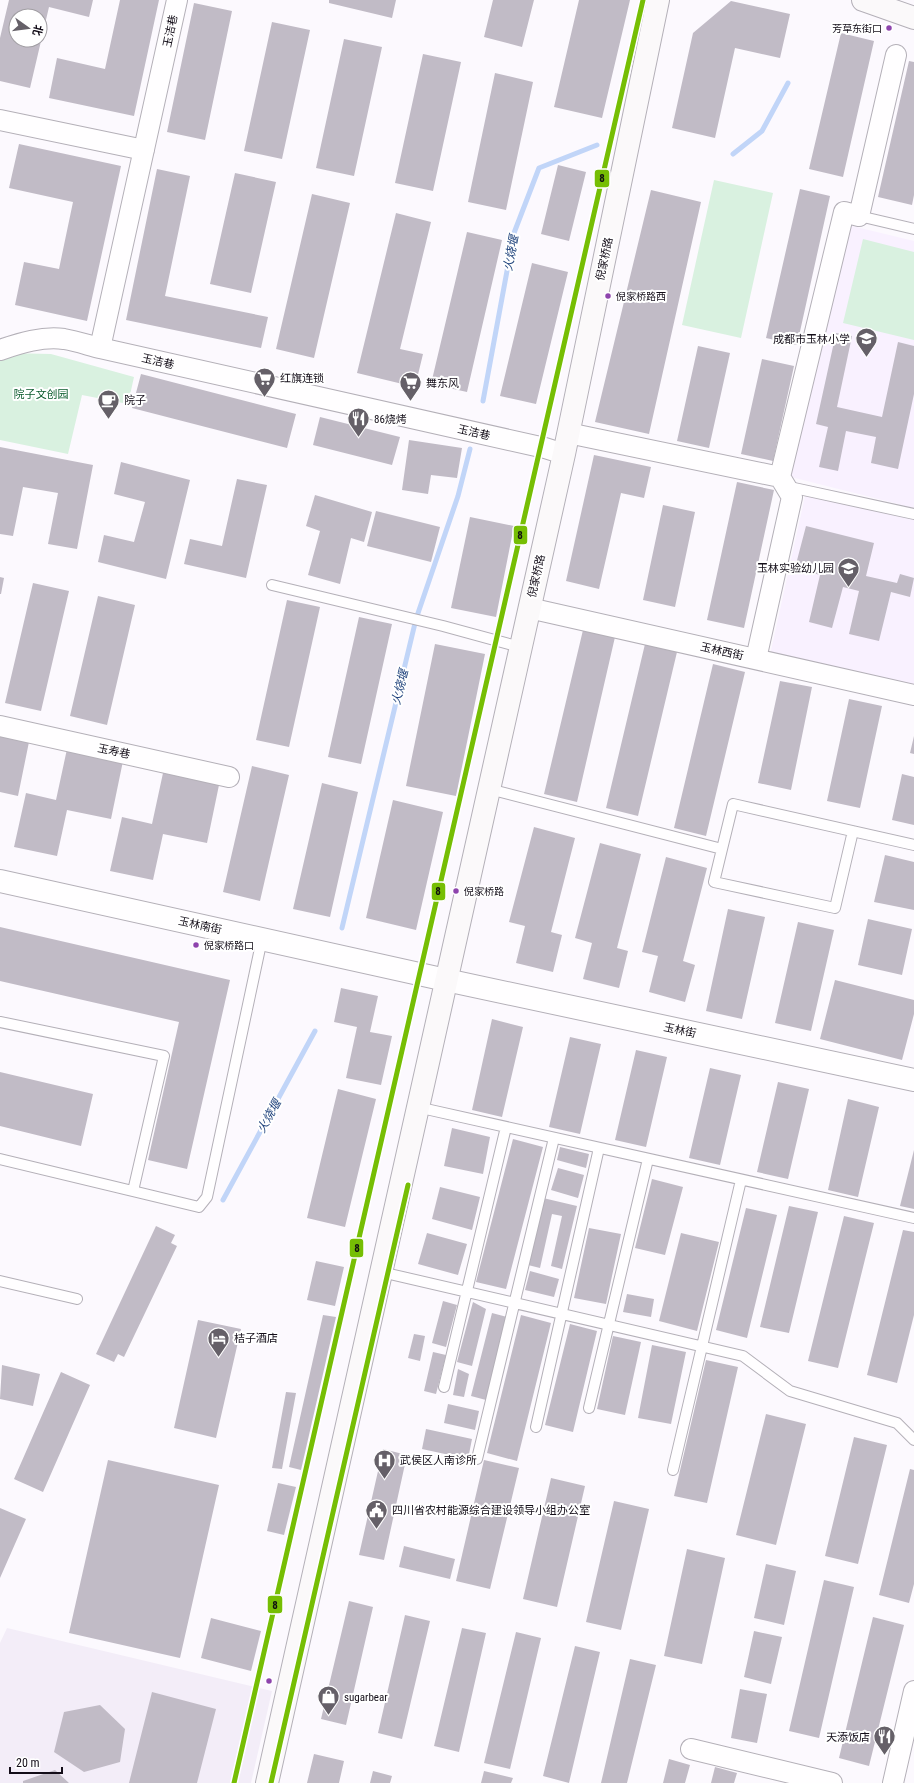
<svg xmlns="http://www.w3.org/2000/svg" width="914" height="1783" font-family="'Roboto Condensed','Noto Sans SC',sans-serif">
  <rect width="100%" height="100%" fill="#fcf9fe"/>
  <path fill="#f3edf8" d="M7,1628L272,1691L251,1783H0V1643Z"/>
  <path fill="#f9f1ff" d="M848,225L914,241V508L791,477Z
    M805,496L914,520V686L770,655Z"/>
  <path fill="#d9f1e0" d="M714,180L773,193L741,338L682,325Z
    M863,239L914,252V340L843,323Z
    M7,353L51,354L134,377L128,404L82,395L68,454L0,440V357Z"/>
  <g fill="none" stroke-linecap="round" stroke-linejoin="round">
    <path stroke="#c1d5f8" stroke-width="5" d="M733,154L762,131L788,83
      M483,401L514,233L539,168L597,145
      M342,928L416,619L458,496L470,449
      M223,1200L315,1031"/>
  </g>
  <path fill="#c1bbc6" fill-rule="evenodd" d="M9,0H93L89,17L49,7L30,88L0,81V38ZM16,16H40V40H16Z
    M120,0H159L134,116L49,98L57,58L105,69Z
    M329,0H396L392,18L329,3Z
    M493,0H534L522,47L484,37Z
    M579,0H630L602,118L554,107Z
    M731,1L790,14L780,58L735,48L715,138L672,128L693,33Z
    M194,3L232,11L205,140L167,132Z
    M272,22L310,30L282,159L244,151Z
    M841,33L874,41L843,177L809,169Z
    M344,39L382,47L354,176L316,168Z
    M423,54L461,62L433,191L395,183Z
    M909,61L914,62V195L912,205L878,197Z
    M495,73L533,82L506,210L468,202Z
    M19,144L121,166L87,321L15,305L24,262L59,269L73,202L9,188Z
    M558,165L586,172L569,241L541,234Z
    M157,169L190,176L165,296L268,317L261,348L126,320Z
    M235,173L276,182L251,293L210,284Z
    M800,189L830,196L797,345L766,338Z
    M651,190L701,202L649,434L595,422Z
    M312,194L350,203L314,358L276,349Z
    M396,213L431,222L400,349L423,354L415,387L357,373Z
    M467,232L502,240L467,392L431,384Z
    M532,263L568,272L536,404L500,396Z
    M836,333L852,336L837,407L882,417L898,342L914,346V394L898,469L871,463L876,437L846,431L838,471L819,467L828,427L816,424Z
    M698,346L730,353L709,448L677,441Z
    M762,359L794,366L773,461L741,454Z
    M141,374L296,414L287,448L132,408Z
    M320,417L400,437L392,465L313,445Z
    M409,440L462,448L457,478L431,475L428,494L402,490Z
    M0,447L93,465L77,549L48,544L58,493L23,487L13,536L0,534Z
    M594,455L651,467L644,498L621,493L599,589L566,581Z
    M121,462L190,480L166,579L98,562L104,535L134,542L145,502L114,494Z
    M237,479L267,485L246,578L184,564L190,539L222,546Z
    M737,482L774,490L744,628L707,620Z
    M315,495L372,512L364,542L351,538L340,584L308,575L320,531L306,526Z
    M663,505L695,512L675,607L643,600Z
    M376,511L440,527L431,562L367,546Z
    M470,517L514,526L496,617L451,608Z
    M806,526L874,543L866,576L897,583L900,574L914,578L910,597L891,592L879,641L849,634L859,591L843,587L832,628L809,622L820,575L795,568Z
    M0,577L4,578L1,594H0Z
    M33,583L69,591L41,711L5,703Z
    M98,596L135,605L107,725L70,716Z
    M287,600L320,607L289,747L256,740Z
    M359,617L392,624L361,764L328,757Z
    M583,630L615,637L577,802L544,794Z
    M435,644L485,654L456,796L406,786Z
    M645,644L677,652L638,816L606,808Z
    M713,664L745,672L706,836L674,828Z
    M780,681L812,687L791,790L758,783Z
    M849,699L882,706L860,808L827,801Z
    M0,731L30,737L18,796L0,792Z
    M914,736V754L910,753Z
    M67,749L123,761L111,819L67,810L57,856L14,847L26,793L56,800Z
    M252,766L289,775L260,901L223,892Z
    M163,773L219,785L207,843L163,834L153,880L110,871L122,817L152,824Z
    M902,774L914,777V825L892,820Z
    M322,783L358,792L330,917L293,909Z
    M393,800L443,812L416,930L366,918Z
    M534,827L575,838L551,932L562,935L553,972L516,963L525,926L509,922Z
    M600,843L641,854L617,948L628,951L619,988L583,979L592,943L575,938Z
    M885,855L914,862V910L874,902Z
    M666,857L707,868L683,961L695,965L685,1002L649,992L658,956L642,952Z
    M728,909L765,917L742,1019L706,1011Z
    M868,919L912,929L902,975L858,965Z
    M798,922L834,930L811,1031L775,1023Z
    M0,927L230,980L187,1169L148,1160L179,1022L0,981Z
    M835,980L914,1000V1014L902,1060L820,1039Z
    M341,988L378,996L370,1032L392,1036L381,1085L346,1078L357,1027L334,1022Z
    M492,1019L523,1027L502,1117L472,1110Z
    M570,1037L601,1044L580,1134L549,1127Z
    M636,1050L667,1057L646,1147L615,1140Z
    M710,1068L741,1075L720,1165L689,1158Z
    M0,1072L93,1094L81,1146L0,1126Z
    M778,1082L809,1089L788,1179L757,1172Z
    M338,1089L376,1099L345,1227L307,1218Z
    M848,1099L879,1107L858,1197L828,1190Z
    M452,1128L490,1137L483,1174L444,1166Z
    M513,1139L543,1147L506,1289L476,1282Z
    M560,1147L589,1154L586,1168L557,1160Z
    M914,1150V1209L900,1206Z
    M558,1168L584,1175L578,1198L551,1190Z
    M652,1179L683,1187L665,1255L635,1248Z
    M440,1187L480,1197L472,1230L432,1219Z
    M543,1198L577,1206L562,1269L551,1266L562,1216L552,1214L540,1268L528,1265Z
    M789,1206L818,1212L789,1333L760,1327Z
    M746,1208L777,1215L747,1338L716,1330Z
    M844,1216L874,1223L838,1368L808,1361Z
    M156,1226L175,1235L171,1243L177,1246L124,1357L118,1354L114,1362L96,1354Z
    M589,1228L621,1234L606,1304L574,1298Z
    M903,1230L914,1232V1315L897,1383L867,1375Z
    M427,1233L467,1244L458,1275L418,1264Z
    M681,1233L719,1242L697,1331L659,1321Z
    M316,1261L344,1267L335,1306L307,1300Z
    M530,1271L559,1279L554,1297L525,1290Z
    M627,1294L654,1299L651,1317L623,1312Z
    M443,1301L457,1305L446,1347L432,1343Z
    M473,1302L486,1309L472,1366L457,1362Z
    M492,1313L507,1317L486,1400L471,1396Z
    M323,1315L336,1317L301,1470L289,1467Z
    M521,1315L551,1323L517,1461L487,1453Z
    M198,1320L241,1329L216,1438L174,1428Z
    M570,1324L597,1331L573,1432L545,1425Z
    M414,1334L425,1336L420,1361L408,1358Z
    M613,1336L641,1342L625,1415L597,1409Z
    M652,1345L686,1352L671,1424L638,1418Z
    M433,1352L446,1355L436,1394L424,1391Z
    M706,1360L738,1367L707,1503L674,1496Z
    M2,1365L40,1374L33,1406L0,1399Z
    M458,1369L469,1374L464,1397L453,1395Z
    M61,1372L90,1385L43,1492L14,1479Z
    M286,1392L296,1393L282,1469L272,1468Z
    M448,1404L479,1411L475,1430L444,1423Z
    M766,1414L806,1424L776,1545L736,1535Z
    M426,1429L472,1439L468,1459L422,1449Z
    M854,1437L887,1445L858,1564L825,1556Z
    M383,1449L407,1455L384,1560L359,1555Z
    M108,1460L219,1485L180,1658L69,1633Z
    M484,1460L519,1468L490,1589L456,1581Z
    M910,1469L914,1470V1584L909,1603L879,1595Z
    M551,1478L585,1486L557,1607L523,1599Z
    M278,1483L296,1487L284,1535L267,1531Z
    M614,1501L649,1509L621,1630L586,1622Z
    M0,1508L26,1519L0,1578Z
    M404,1546L455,1559L450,1579L399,1567Z
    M687,1549L725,1558L702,1664L664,1656Z
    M766,1564L796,1571L784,1625L754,1618Z
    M824,1580L854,1587L819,1738L789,1731Z
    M349,1601L373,1607L346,1725L321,1719Z
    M405,1615L430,1621L402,1739L378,1733Z
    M873,1617L904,1625L869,1766L839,1758Z
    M211,1618L261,1631L251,1671L201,1658Z
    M462,1628L486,1633L459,1752L434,1746Z
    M754,1631L782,1637L771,1684L744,1677Z
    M516,1632L541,1638L510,1769L484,1763Z
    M575,1646L600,1652L569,1783L543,1776Z
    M630,1659L656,1665L627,1783H601Z
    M740,1689L767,1694L757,1743L731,1738Z
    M152,1692L216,1709L197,1783H129Z
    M100,1705L125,1729L120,1762L84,1772L54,1752L64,1712Z
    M314,1754L344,1761L339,1783H307Z
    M669,1759L690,1765L685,1783H663Z
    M715,1767L737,1773L734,1783H711Z
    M55,1770L69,1783H23V1781Z
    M373,1771L392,1776L390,1783H370Z
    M484,1771L513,1778L511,1783H481Z"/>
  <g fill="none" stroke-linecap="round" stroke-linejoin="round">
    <defs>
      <path id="service" d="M859,216L914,229
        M785,486L914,514
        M272,585L443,626L520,647
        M489,789L722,849L714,882L835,908L853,831
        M722,849L733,804L914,845
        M0,1022L164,1056L133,1191
        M417,1107L914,1218
        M0,1159L199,1207L207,1197L262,939
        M381,1272L743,1356L790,1391L897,1423L914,1440
        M0,1281L77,1299
        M444,1387L506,1127
        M589,1408L648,1159
        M536,1427L599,1148
        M477,1459L554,1138
        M673,1470L741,1180"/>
      <path id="minor" d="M177,0L100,348L545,448L564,454
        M0,120L144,150
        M0,350C20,343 43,336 64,339C76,341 88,345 100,348
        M568,433L780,477
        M529,608L914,695
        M756,659L792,497L780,477L844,212L859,216L896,55
        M0,726L229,777
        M691,1749L832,1783
        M893,1783L914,1691"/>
      <path id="tertiary" d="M0,881L446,980L914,1080"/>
      <path id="secondary" d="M863,0L914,18
        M267,1783L564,454L658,0"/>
    </defs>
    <use href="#service" stroke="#b4b0b8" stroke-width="12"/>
    <use href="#minor" stroke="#b4b0b8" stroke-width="22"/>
    <use href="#tertiary" stroke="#b4b0b8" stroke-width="24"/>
    <use href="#secondary" stroke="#b4b0b8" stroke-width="24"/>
    <use href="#service" stroke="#fffeff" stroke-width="10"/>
    <use href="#minor" stroke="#fffeff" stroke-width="20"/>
    <use href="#tertiary" stroke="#fffeff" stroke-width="22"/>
    <use href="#secondary" stroke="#fbf9fa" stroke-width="22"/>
    <defs>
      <path id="metro-1" d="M234,1783L643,0
        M271,1783L408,1185"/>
    </defs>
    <use href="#metro-1" stroke="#fff" stroke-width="8"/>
    <use href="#metro-1" stroke="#76be04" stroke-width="5"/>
  </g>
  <defs>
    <symbol id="school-pin" viewBox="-11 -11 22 30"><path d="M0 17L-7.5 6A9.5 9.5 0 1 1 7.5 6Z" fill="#656068" stroke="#fff"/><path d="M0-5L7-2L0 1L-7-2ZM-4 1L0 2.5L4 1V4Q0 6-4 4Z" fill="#fff"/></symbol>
    <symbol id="supermarket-pin" viewBox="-11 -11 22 30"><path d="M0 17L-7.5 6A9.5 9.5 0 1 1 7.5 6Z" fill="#656068" stroke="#fff"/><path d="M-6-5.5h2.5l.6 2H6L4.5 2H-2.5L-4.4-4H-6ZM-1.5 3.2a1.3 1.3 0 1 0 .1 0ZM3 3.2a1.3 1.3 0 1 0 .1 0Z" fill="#fff"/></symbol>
    <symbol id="cafe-pin" viewBox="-11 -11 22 30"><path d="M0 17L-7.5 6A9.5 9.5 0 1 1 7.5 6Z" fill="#656068" stroke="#fff"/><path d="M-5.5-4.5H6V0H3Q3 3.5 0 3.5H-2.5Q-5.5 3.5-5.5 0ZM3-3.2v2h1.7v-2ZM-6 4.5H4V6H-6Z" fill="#fff"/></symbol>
    <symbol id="restaurant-pin" viewBox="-11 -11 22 30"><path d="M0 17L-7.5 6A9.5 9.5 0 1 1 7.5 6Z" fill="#656068" stroke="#fff"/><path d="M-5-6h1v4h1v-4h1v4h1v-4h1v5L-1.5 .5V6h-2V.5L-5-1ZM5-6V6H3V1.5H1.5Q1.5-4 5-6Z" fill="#fff"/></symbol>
    <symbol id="hotel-pin" viewBox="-11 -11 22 30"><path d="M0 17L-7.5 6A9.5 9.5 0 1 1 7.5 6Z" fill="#656068" stroke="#fff"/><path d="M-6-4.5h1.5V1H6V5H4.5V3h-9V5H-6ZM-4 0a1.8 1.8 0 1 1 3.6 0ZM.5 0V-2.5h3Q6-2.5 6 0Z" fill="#fff"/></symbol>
    <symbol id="hospital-pin" viewBox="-11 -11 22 30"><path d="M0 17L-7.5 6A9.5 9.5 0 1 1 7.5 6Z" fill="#656068" stroke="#fff"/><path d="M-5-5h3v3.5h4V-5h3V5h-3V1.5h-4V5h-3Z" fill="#fff"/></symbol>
    <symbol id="civic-pin" viewBox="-11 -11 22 30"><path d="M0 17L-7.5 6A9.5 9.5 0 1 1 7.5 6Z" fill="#656068" stroke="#fff"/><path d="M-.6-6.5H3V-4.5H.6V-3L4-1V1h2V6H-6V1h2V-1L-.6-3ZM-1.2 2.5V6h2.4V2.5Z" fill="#fff"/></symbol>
    <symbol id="shop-pin" viewBox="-11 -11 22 30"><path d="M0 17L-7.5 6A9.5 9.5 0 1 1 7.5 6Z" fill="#656068" stroke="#fff"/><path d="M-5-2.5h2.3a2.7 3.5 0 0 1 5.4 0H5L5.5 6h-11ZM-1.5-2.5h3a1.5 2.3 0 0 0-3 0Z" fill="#fff"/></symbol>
  </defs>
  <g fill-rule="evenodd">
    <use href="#school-pin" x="854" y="326" width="25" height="34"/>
    <use href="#supermarket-pin" x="252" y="366" width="25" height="34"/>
    <use href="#supermarket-pin" x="398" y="370" width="25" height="34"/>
    <use href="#cafe-pin" x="96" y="388" width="25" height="34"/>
    <use href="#restaurant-pin" x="346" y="406" width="25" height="34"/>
    <use href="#school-pin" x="836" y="556" width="25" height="34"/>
    <use href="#hotel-pin" x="206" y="1326" width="25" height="34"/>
    <use href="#hospital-pin" x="372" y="1448" width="25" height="34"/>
    <use href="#civic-pin" x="364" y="1498" width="25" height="34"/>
    <use href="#shop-pin" x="316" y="1684" width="25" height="34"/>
    <use href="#restaurant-pin" x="872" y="1724" width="25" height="34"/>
  </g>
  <g fill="#8e44ad" stroke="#fff" stroke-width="1.5">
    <circle cx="889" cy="28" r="3.5"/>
    <circle cx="608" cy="296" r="3.5"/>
    <circle cx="456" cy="891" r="3.5"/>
    <circle cx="196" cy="945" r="3.5"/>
    <circle cx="269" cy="1681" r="3.5"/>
  </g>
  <g text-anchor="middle" stroke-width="4" stroke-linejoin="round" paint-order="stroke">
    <g font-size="10" fill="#130d18" stroke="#fff" text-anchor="start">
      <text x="882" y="32" text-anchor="end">芳草东街口</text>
      <text x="616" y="300">倪家桥路西</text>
      <text x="464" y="895">倪家桥路</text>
      <text x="204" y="949">倪家桥路口</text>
    </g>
    <g font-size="11" fill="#130d18" stroke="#fff">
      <text transform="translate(170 31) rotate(-78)" y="4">玉洁巷</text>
      <text transform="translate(604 259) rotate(-78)" y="4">倪家桥路</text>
      <text transform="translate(158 361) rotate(13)" y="4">玉洁巷</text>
      <text transform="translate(474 432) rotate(13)" y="4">玉洁巷</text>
      <text transform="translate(536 576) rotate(-77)" y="4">倪家桥路</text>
      <text transform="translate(722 651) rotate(13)" y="4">玉林西街</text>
      <text transform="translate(114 751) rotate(12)" y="4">玉寿巷</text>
      <text transform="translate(200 925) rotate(12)" y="4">玉林南街</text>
      <text transform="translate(680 1030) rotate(12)" y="4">玉林街</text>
    </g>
    <g font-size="11" fill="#130d18" stroke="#fff" text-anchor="start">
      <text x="850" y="343" text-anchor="end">成都市玉林小学</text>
      <text x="280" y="382">红旗连锁</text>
      <text x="426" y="387">舞东风</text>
      <text x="124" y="404">院子</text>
      <text x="374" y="423">86烧烤</text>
      <text x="834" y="572" text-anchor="end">玉林实验幼儿园</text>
      <text x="234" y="1342">桔子酒店</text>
      <text x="400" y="1464">武侯区人南诊所</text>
      <text x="392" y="1514">四川省农村能源综合建设领导小组办公室</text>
      <text x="344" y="1701">sugarbear</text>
      <text x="870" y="1741" text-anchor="end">天添饭店</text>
    </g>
    <g font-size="11" fill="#085a2b" stroke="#fff">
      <text x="41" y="398">院子文创园</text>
    </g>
    <g font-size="12" font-style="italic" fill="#22457e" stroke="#fff">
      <text transform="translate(511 253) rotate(-79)" y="4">火烧堰</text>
      <text transform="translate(400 687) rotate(-76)" y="4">火烧堰</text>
      <text transform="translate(269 1116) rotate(-61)" y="4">火烧堰</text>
    </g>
  </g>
  <g stroke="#fff" stroke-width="1.5">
    <rect x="594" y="169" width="16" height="19" rx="4" fill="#76be04"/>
    <rect x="513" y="525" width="15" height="20" rx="4" fill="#76be04"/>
    <rect x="431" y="882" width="15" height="19" rx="4" fill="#76be04"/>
    <rect x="349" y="1238" width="15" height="20" rx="4" fill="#76be04"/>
    <rect x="267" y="1595" width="16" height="19" rx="4" fill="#76be04"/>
  </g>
  <g font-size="11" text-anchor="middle" font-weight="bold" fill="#111">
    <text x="602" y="182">8</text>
    <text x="520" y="539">8</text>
    <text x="438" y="895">8</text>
    <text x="357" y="1252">8</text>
    <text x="275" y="1609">8</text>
  </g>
  <g transform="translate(28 28) rotate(104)"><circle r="19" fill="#ffffff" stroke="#a19ea3"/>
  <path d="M0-3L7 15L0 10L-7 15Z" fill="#656068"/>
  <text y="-6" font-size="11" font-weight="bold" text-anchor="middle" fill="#130d18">北</text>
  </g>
  <path d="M10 1767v6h52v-6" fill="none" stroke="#130d18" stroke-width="2"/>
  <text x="16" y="1767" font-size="12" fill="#130d18" stroke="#ffffff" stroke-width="3" paint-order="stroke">20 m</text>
</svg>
